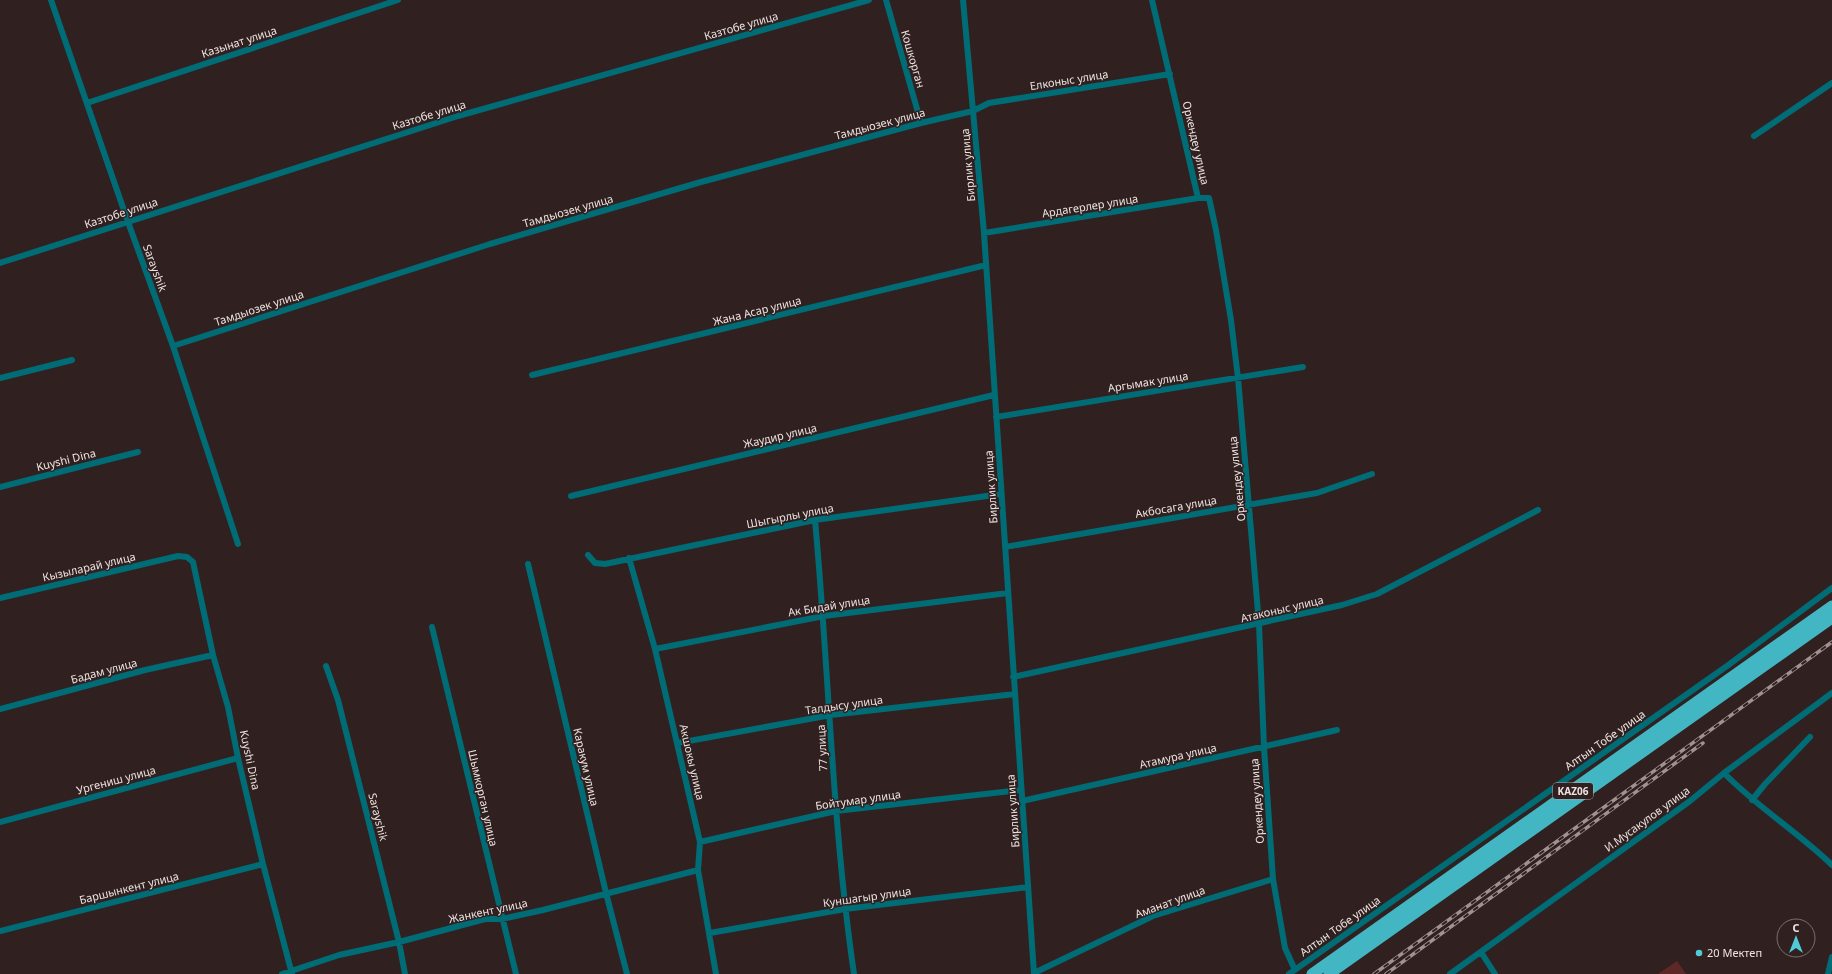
<svg xmlns="http://www.w3.org/2000/svg" width="1832" height="974" font-family="'Noto Sans',sans-serif">
  <rect width="100%" height="100%" fill="#302120"/>
  <path fill="#5e2828" d="M1677,961L1686,974H1658Z"/>
  <g fill="none" stroke-linecap="round" stroke-linejoin="round">
    <path stroke="#006c76" stroke-width="6" d="M51,0L128,222L173,346L238,544
      M886,0L921,123
      M963,0L984,233L1034,974
      M1152,0L1198,198H1209L1216,230L1231,320L1238,378L1259,624L1264,747L1273,879L1285,948L1295,970
      M87,103L398,0
      M1754,136L1832,83
      M984,233L1198,198
      M0,263L458,116L869,0
      M173,346L490,244L701,182L921,123L973,111L989,103L1170,74
      M532,375L986,265
      M0,378L72,360
      M996,417L1303,367
      M0,487L138,452
      M571,496L994,395
      M815,520C829,671 832,824 854,974
      M1005,547L1317,493L1372,474
      M588,555L595,563L605,564L815,520L1001,494
      M629,558L655,649L700,842L698,870L716,974
      M528,564L606,893L627,974
      M0,598L178,556L187,557L193,562L213,655L228,707L238,758L263,864L292,974
      M432,627L516,974
      M655,649L824,616L1008,593
      M326,666L338,700L399,942L405,974
      M1013,677L1342,605L1377,594L1538,510
      M0,709L145,670L213,655
      M678,743L831,715L1015,694
      M1724,773L1832,693
      M1752,800L1765,784L1810,737
      M1022,801L1337,730
      M0,822L238,758
      M700,842L836,811L1021,790
      M0,931L263,864
      M710,933L845,909L1028,887
      M1481,952L1495,974
      M1034,973L1153,916L1273,879
      M282,974L339,955L399,942L485,919H502L543,910L698,870
      M1289,974L1727,666L1832,588
      M1450,974L1690,801L1724,773C1757,807 1798,832 1832,865
      M1828,974L1832,957"/>
    <path stroke="#43b6c3" stroke-width="11" d="M1312,974L1832,606
      M1329,974L1832,618"/>
    <defs>
      <path id="rail" d="M1374,974L1832,642
        M1386,974L1703,743"/>
    </defs>
    <use href="#rail" stroke="#9f9291" stroke-width="3.5"/>
    <use href="#rail" stroke="#302120" stroke-width="2" stroke-dasharray="6" stroke-linecap="butt"/>
  </g>
  <circle fill="#52cbd9" stroke="#302120" stroke-width="1.5" cx="1699" cy="953" r="4"/>
  <g text-anchor="middle" stroke-width="3" stroke-linejoin="round" paint-order="stroke">
    <rect fill="#302120" stroke="#b5a9a8" stroke-width="1" x="1553" y="783" width="40" height="16" rx="3"/>
    <g font-size="10" font-weight="bold" fill="#eee3e2">
      <text x="1573" y="795">KАZ06</text>
    </g>
    <g font-size="11" fill="#eee3e2" stroke="#302120">
      <text transform="translate(741 26) rotate(-16)" y="4">Казтобе улица</text>
      <text transform="translate(239 42) rotate(-18)" y="4">Казынат улица</text>
      <text transform="translate(913 59) rotate(74)" y="4">Кошкорган</text>
      <text transform="translate(1069 80) rotate(-9)" y="4">Елконыс улица</text>
      <text transform="translate(429 115) rotate(-17)" y="4">Казтобе улица</text>
      <text transform="translate(880 124) rotate(-15)" y="4">Тамдыозек улица</text>
      <text transform="translate(1196 143) rotate(77)" y="4">Оркендеу улица</text>
      <text transform="translate(968 165) rotate(-95)" y="4">Бирлик улица</text>
      <text transform="translate(1090 206) rotate(-9)" y="4">Ардагерлер улица</text>
      <text transform="translate(568 211) rotate(-16)" y="4">Тамдыозек улица</text>
      <text transform="translate(121 213) rotate(-18)" y="4">Казтобе улица</text>
      <text transform="translate(155 268) rotate(70)" y="4">Sarayshik</text>
      <text transform="translate(259 308) rotate(-18)" y="4">Тамдыозек улица</text>
      <text transform="translate(757 311) rotate(-14)" y="4">Жана Асар улица</text>
      <text transform="translate(1148 382) rotate(-9)" y="4">Аргымак улица</text>
      <text transform="translate(780 436) rotate(-13)" y="4">Жаудир улица</text>
      <text transform="translate(66 460) rotate(-14)" y="4">Kuyshi Dina</text>
      <text transform="translate(1237 479) rotate(-96)" y="4">Оркендеу улица</text>
      <text transform="translate(991 487) rotate(-94)" y="4">Бирлик улица</text>
      <text transform="translate(1176 507) rotate(-10)" y="4">Акбосага улица</text>
      <text transform="translate(790 516) rotate(-11)" y="4">Шыгырлы улица</text>
      <text transform="translate(89 567) rotate(-13)" y="4">Кызыларай улица</text>
      <text transform="translate(829 606) rotate(-9)" y="4">Ак Бидай улица</text>
      <text transform="translate(1282 609) rotate(-13)" y="4">Атаконыс улица</text>
      <text transform="translate(104 671) rotate(-15)" y="4">Бадам улица</text>
      <text transform="translate(844 705) rotate(-8)" y="4">Талдысу улица</text>
      <text transform="translate(1605 740) rotate(-35)" y="4">Алтын Тобе улица</text>
      <text transform="translate(822 748) rotate(-93)" y="4">77 улица</text>
      <text transform="translate(1178 756) rotate(-13)" y="4">Атамура улица</text>
      <text transform="translate(250 760) rotate(78)" y="4">Kuyshi Dina</text>
      <text transform="translate(692 762) rotate(77)" y="4">Акшокы улица</text>
      <text transform="translate(586 767) rotate(77)" y="4">Каракум улица</text>
      <text transform="translate(116 780) rotate(-15)" y="4">Ургениш улица</text>
      <text transform="translate(483 798) rotate(77)" y="4">Шымкорган улица</text>
      <text transform="translate(858 800) rotate(-8)" y="4">Бойтумар улица</text>
      <text transform="translate(1257 801) rotate(-94)" y="4">Оркендеу улица</text>
      <text transform="translate(1013 811) rotate(-94)" y="4">Бирлик улица</text>
      <text transform="translate(378 817) rotate(76)" y="4">Sarayshik</text>
      <text transform="translate(1647 819) rotate(-36)" y="4">И.Мусакулов улица</text>
      <text transform="translate(129 888) rotate(-14)" y="4">Баршынкент улица</text>
      <text transform="translate(867 897) rotate(-8)" y="4">Куншагыр улица</text>
      <text transform="translate(1170 902) rotate(-20)" y="4">Аманат улица</text>
      <text transform="translate(488 911) rotate(-12)" y="4">Жанкент улица</text>
      <text transform="translate(1340 926) rotate(-35)" y="4">Алтын Тобе улица</text>
    </g>
    <g font-size="11" fill="#eee3e2" stroke="#302120" text-anchor="start">
      <text x="1707" y="957">20 Мектеп</text>
    </g>
  </g>
  <g transform="translate(1796 938)"><circle r="19" fill="#302120" stroke="#7c6f6e"/>
  <path d="M0-3L7 15L0 10L-7 15Z" fill="#52cbd9"/>
  <text y="-6" font-size="11" font-weight="bold" text-anchor="middle" fill="#eee3e2">С</text>
  </g>
</svg>
